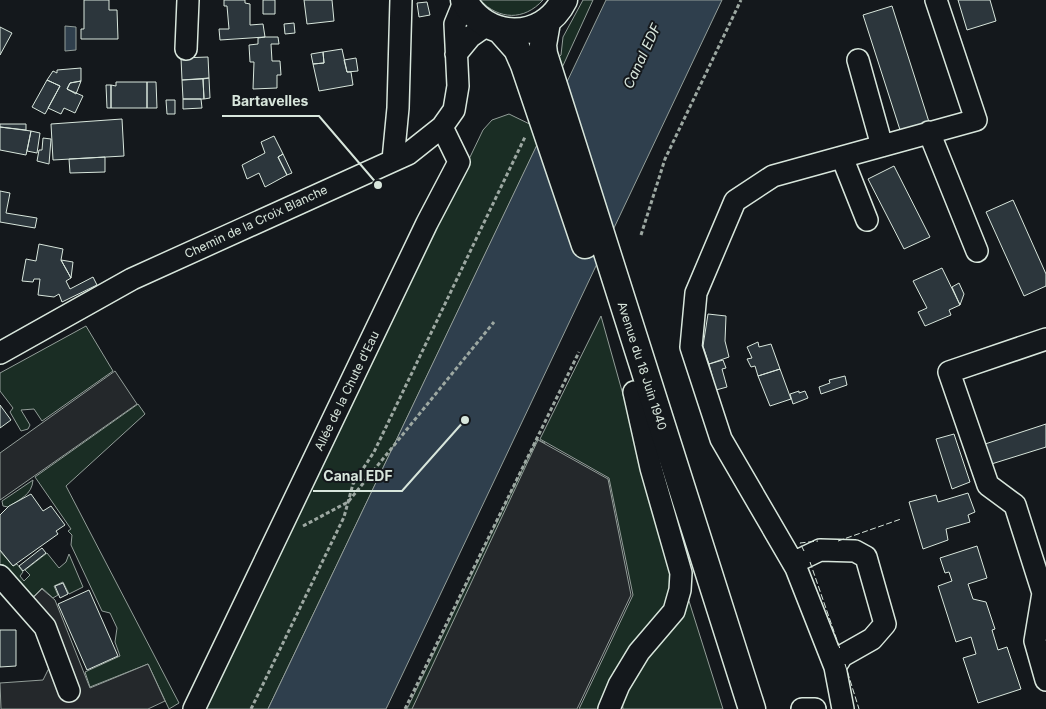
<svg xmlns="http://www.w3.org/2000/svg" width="1046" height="709" font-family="Inter,sans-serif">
  <rect width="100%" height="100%" fill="#14181c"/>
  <path fill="#1a2d24" stroke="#939e99" d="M480,0H543C524,21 499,20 480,0Z
    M583,0H593L561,70L557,59L561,55L563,37Z
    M509,114L544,131L268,709H205L483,130L492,120Z
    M601,316L673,573V583L664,610L614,671L604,709H579L633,595L609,478L540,439Z
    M86,326L113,371L42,421L34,409L21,410L30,425L28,429L21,431L10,412L13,408L0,391V373Z
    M138,404L145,414L66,486L179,703L169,709L148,664L90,687L85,672L120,656L115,642L117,628L110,613L102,611L71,545L72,535L68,531L71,529L35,477Z
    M537,439L545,443L423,709H407Z
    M33,480C32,495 20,499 8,507L3,506L2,501Z
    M0,551L13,566L17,564L23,572L20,576L24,581L30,575L25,570L47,553L59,568L66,562L69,554L83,587L69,594L63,582L54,586L58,595L53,598L42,588L34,596L25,598L0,567Z
    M689,601L723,709H623C617,681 663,643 677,621C682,615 685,607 689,601Z"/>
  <path fill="#24282b" stroke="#939e99" d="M115,371L137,404L0,500V453Z
    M538,440L608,479L631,595L577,709H412Z
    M42,589L55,600L90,688L148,664L165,701L148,709H1L0,683L43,680L51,664L35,628L20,611Z"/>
  <path fill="#2f3f4d" stroke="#939e99" d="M606,0H722L386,709H268Z
    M65,26L76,27V50L65,51Z"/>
  <path fill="#2c363c" stroke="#d8e6dc" d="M84,0H109V10H117L118,39H81V29H84Z
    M224,0H245V3L250,4V25L263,24L265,37L220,40L219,29H229L227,6H224Z
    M263,0H275V14H263Z
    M304,0H332L334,21L307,24Z
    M958,0H990L996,21L967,30Z
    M427,2L430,15L419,17L417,3Z
    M892,6L930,125L901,133L863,15Z
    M294,23L295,33L285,34L284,24Z
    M0,27L12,33L0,55Z
    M265,37H278L279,44H271L272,61H280L281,75H277V88L253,89L254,62H250L249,45L258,44V38Z
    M342,49L347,72H351L353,85L319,91L313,64L324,63L323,52Z
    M323,52L324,63L313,64L311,54Z
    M208,57L209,78L182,80L181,58Z
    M356,58L358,71L347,72L344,60Z
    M81,68V81L70,83L67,89L83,96L75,113L64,108L61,114L48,108L60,86L47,80L53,71L57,73V70Z
    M209,78L210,98L204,99L203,79Z
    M203,79L204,99H183L182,80Z
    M47,80L60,86L45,114L32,107Z
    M81,81L76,94L67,89L70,83Z
    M116,82H147V108H111V85L116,86Z
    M147,82H156L157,108H147Z
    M106,85H111V108H107Z
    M183,99H201L202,108L183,109Z
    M166,100H175V114H167Z
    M122,119L124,156L53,160L51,124Z
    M0,124H26V130L0,127Z
    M0,127L31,131L26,155L0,150Z
    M31,131L40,133L37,153L27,151Z
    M274,136L283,154L278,157L287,175L265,187L259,173L247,179L242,165L265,153L261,142Z
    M43,138L51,139L49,164L37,161L39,150H42Z
    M283,154L292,173L287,175L278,157Z
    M105,157V172L70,173L69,159Z
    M894,166L930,237L904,249L868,179Z
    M0,191L10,193L6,213L37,218L35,228L0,222Z
    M1013,200L1046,274V286L1024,296L986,212Z
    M39,244L63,249L61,260L71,278L66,281L70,289L93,277L97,285L62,302L59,294L54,297L38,295L40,279H34L33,282L22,281L26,259L36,261Z
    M61,260L73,262L71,278Z
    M942,268L960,305L949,310L951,315L925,326L918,312L927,308L913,281Z
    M959,283L964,294L960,305L952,287Z
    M708,314L726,316L725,341L729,357L709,364L703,346Z
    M758,342L759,347L771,344L780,369L758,376L755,366L751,367L747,359L752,358L747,347Z
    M723,360L726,368L722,369L727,387L716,390L709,364Z
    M780,369L791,399L770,406L758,376Z
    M845,376L847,385L821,394L819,387L830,383L829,380Z
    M799,391V393L805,391L808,398L793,404L790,394Z
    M0,405L11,420L0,428Z
    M1046,424V447L985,466L979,446Z
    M954,434L970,482L952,489L936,439Z
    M968,493L975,512L968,515L970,522L946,529L948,540L923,549L909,502L936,495L938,502Z
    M31,494L43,511L51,506L65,525L56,531L58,534L13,566L0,550V515L9,506Z
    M977,546L987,578L968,584L973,599L986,602L995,629L992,630L998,650L1007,647L1021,689L978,703L963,658L976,654L971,637L956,642L938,586L952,581L949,572L945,573L940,558Z
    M42,548L46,553L23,571L19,566Z
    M63,583L68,594L60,598L55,586Z
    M89,590L118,656L87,670L58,604Z
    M0,630H16V666L0,667Z"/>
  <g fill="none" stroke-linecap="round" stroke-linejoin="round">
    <defs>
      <path id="minor" d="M186,49L188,0
        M456,54L470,37L487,25
        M858,60L882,146
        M929,132L977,251
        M842,157L867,220
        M393,160L398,108L401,0
        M1046,339L949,372L988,485L1015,505L1043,593L1035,641L1046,680
        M0,353L132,279L408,154L442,127L454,110L458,86L455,24L464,2
        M793,563L820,550L855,551L866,557L885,624L872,639L842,656L835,667
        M0,576L45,627L69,691
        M194,709L427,223L459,162L442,127
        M609,709L619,685L639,652L674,611L680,590L681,573L651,468L634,392
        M802,709H815
        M843,709L835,667L796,568L721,439L691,347L696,293L735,201L773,176L976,120L936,0"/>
      <path id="major" d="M464,0C485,41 543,43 564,0
        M547,22L543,45L544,54L752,709
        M501,31L517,49L524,65L585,245"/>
    </defs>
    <use href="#minor" stroke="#d8e6dc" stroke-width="24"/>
    <use href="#major" stroke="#d8e6dc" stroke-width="29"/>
    <path stroke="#9da8a2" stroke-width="3" stroke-dasharray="4 2.5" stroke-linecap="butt" d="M641,235L665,159L741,0
      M303,526L348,502L494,322
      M251,709L344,517L353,484L374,452L525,137
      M405,709L579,352"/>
    <use href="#minor" stroke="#14181c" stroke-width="21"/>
    <use href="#major" stroke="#14181c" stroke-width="26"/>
    <path stroke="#d8e6dc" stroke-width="1" stroke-dasharray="6 2.5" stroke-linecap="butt" d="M838,541L901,519
      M804,551L800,543L818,541
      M810,562L840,649
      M845,664L859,709"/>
  </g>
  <g text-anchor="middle" stroke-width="4" stroke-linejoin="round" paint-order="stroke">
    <g font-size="12" fill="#d8e6dc" stroke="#14181c">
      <text transform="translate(256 222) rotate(-25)" y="4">Chemin de la Croix Blanche</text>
      <text transform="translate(642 366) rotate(72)" y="4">Avenue du 18 Juin 1940</text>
      <text transform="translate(347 391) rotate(-64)" y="4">Allée de la Chute d'Eau</text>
    </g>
    <g font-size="14" font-style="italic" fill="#d8e6dc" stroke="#14181c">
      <text transform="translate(642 56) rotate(-65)" y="5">Canal EDF</text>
    </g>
  </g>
  <path fill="none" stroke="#d8e6dc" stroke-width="2" d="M378 185L319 116H222M465 420L402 491H313"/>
  <g fill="#d8e6dc" stroke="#14181c" stroke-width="2">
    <circle cx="378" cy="185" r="5"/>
    <circle cx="465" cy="420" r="5"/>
  </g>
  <g font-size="14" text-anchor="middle" font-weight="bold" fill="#d8e6dc" stroke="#14181c" stroke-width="4" stroke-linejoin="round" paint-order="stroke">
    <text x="270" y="106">Bartavelles</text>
    <text x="358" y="481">Canal EDF</text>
  </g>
</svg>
